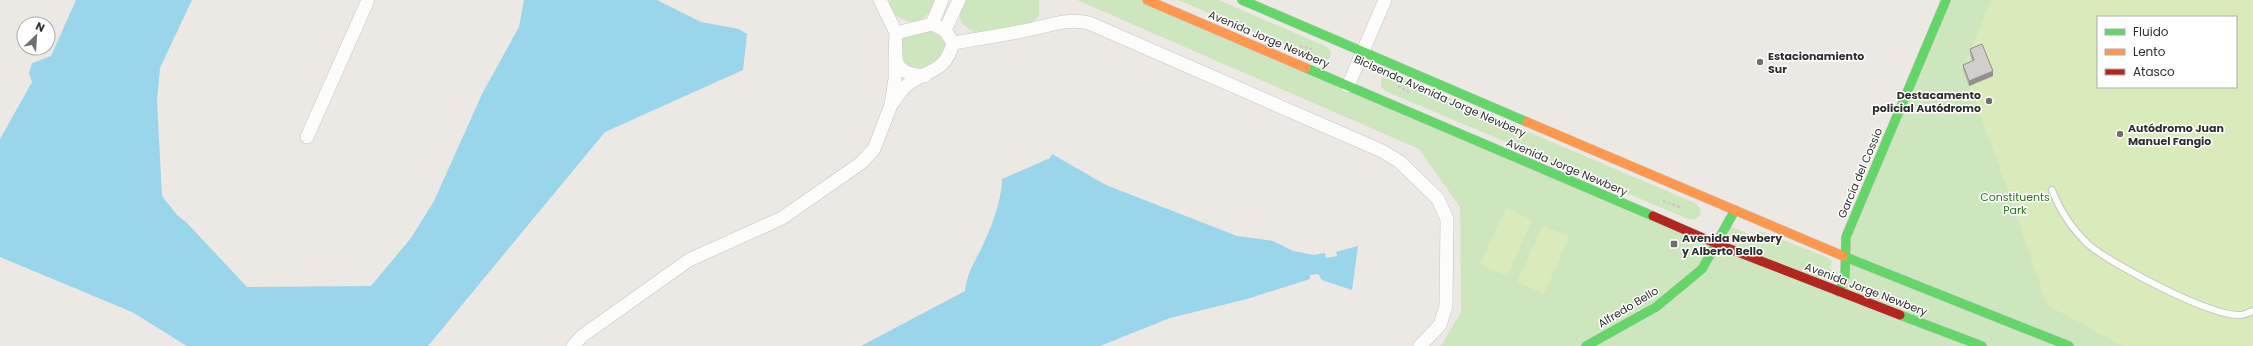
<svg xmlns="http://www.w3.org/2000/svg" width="2253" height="346" font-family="Poppins,sans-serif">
  <rect width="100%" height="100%" fill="#ece8e4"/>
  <path fill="#cee6be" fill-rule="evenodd" d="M888,0H937C927,20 914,30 894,14Z
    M965,0H1039V15L1033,22L976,33C957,23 957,19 965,0Z
    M1077,0H1147L1716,244L1728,225L1751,235L1760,231L1826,257L1832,261L1830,269L1845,275L1846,237L1946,0H2253V346H1441L1461,312L1460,207L1419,149ZM2098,17H2236V87H2098Z
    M1178,0H1219L1327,47L1331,51L1330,58L1325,61L1320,60Z
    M932,24L953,43L925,76L900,68L896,33Z
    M1391,73L1695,203L1701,209L1700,216L1695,219H1688L1385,91L1381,86V80L1385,74Z"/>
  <path fill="#d9eabb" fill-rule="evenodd" d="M1991,0H2253V346H2123L2047,305L2004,179L1963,69ZM2098,17H2236V87H2098Z
    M1506,208L1532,220L1507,276L1480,264Z
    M1543,225L1569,237L1544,294L1517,282Z"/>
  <path fill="#99d6ec" d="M76,0H192L160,68L157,101L162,196L177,215L187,223L247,287L371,286L411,238L434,201L483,92L519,27L524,0H657L701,22L739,29L747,34L743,70L605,132L428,346H187L132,312L0,257V139L32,82L29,73L32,63L51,56Z
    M1052,154L1106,185L1237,236L1273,241L1293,251L1314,255L1325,253L1326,258L1337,256L1336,252L1358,246L1352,290L1322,280L1318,274L1310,275V279L1247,299L1170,318L1100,346H861L965,291C967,272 975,262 983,245C992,226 1002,199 1002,179L1050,158Z"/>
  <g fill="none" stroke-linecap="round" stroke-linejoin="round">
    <defs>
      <path id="lane" d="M2052,190C2060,211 2072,229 2089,245C2113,265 2211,317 2241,315C2245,315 2249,312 2253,311"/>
      <path id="street" d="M880,0L896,33
        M932,24L942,0
        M945,30L959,0
        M953,43C979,39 1006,35 1032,29C1052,25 1067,18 1089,23L1382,151L1400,162L1438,199L1447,219L1446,306L1440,325L1420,346
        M895,56V79L891,105C896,99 901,90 907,85C927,69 945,74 953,43L945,30L932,24L896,33C895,62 892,73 925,76
        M1348,86L1385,0
        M307,137L368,0
        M573,346L582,336L689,260L782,218L861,163L874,149L891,105"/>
      <path id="fast" d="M1242,0L1527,122
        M1306,68L1653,216
        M1843,256L2069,346
        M1839,292L1845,276L1846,237L1946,0
        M1900,315L1982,346
        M1586,346L1656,307L1702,269L1735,210"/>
      <path id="slow" d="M1147,0L1306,68
        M1527,122L1843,256"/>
      <path id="jam" d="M1653,216L1717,244L1900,315"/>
    </defs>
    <use href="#lane" stroke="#c5c4c5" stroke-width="8"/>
    <use href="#street" stroke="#c5c4c5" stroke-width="14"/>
    <use href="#fast" stroke="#c5c4c5" stroke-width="10"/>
    <use href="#slow" stroke="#c5c4c5" stroke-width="10"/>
    <use href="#jam" stroke="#c5c4c5" stroke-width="10"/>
    <path stroke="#c9c9c8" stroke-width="2.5" stroke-dasharray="3 2" stroke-linecap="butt" d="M1300,46L1312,49
      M1398,86L1409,92
      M1663,201L1683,208"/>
    <use href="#lane" stroke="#fcfcfb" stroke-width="6"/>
    <use href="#street" stroke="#fcfcfb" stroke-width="13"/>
    <use href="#fast" stroke="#63d668" stroke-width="9"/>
    <use href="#slow" stroke="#ff974d" stroke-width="9"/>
    <use href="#jam" stroke="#b3261e" stroke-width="9"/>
  </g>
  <path fill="#b4b1af" d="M1970,49L1993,76L1969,86L1963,69V65L1972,61L1970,54Z"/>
  <path fill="#92908e" d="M1993,71V76L1969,86V81Z"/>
  <path fill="#d1cecb" stroke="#92908e" d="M1982,44L1993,71L1969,81L1963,65L1974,60L1970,49Z"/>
  <g fill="#706f6e" stroke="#fff" stroke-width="1.5">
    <circle cx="1760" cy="62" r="4"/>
    <circle cx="1989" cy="101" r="4"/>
    <circle cx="2120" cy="134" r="4"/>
    <rect x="1670" y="240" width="8" height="8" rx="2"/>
  </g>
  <g text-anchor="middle" stroke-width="3" stroke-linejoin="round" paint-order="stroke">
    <g font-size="11" fill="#2e2e2e" stroke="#fff">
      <text transform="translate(1269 39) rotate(23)" y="4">Avenida Jorge Newbery</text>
      <text transform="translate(1440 96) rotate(24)" y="4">Bicisenda Avenida Jorge Newbery</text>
      <text transform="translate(1567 167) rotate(23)" y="4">Avenida Jorge Newbery</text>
      <text transform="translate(1860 173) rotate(-67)" y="4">García del Cossio</text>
      <text transform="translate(1866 289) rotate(21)" y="4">Avenida Jorge Newbery</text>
      <text transform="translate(1628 307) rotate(-31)" y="4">Alfredo Bello</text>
    </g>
    <g font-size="11" font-weight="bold" fill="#2e2e2e" stroke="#fff" text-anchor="start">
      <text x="1768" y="60">Estacionamiento<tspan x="1768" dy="13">Sur</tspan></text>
      <text x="1981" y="99" text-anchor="end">Destacamento<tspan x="1981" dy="13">policial Autódromo</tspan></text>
      <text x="2128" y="132">Autódromo Juan<tspan x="2128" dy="13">Manuel Fangio</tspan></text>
      <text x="1682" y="242">Avenida Newbery<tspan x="1682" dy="13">y Alberto Bello</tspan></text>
    </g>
    <g font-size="11" fill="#2c6e1b" stroke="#fff">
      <text x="2015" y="201">Constituents<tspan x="2015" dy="13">Park</tspan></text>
    </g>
  </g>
  <rect x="2097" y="16" width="140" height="72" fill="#ffffff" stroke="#ababab"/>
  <rect x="2105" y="29" width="20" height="6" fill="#63d668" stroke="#ababab"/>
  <text x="2133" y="36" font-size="12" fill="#2e2e2e">Fluido</text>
  <rect x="2105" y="49" width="20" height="6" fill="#ff974d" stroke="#ababab"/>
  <text x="2133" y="56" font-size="12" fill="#2e2e2e">Lento</text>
  <rect x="2105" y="69" width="20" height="6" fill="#b3261e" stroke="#ababab"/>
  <text x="2133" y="76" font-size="12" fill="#2e2e2e">Atasco</text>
  <g transform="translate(36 36) rotate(25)"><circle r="19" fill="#ffffff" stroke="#ababab"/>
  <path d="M0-3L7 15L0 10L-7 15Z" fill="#706f6e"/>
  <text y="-6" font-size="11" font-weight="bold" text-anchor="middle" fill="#2e2e2e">N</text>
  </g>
</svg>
